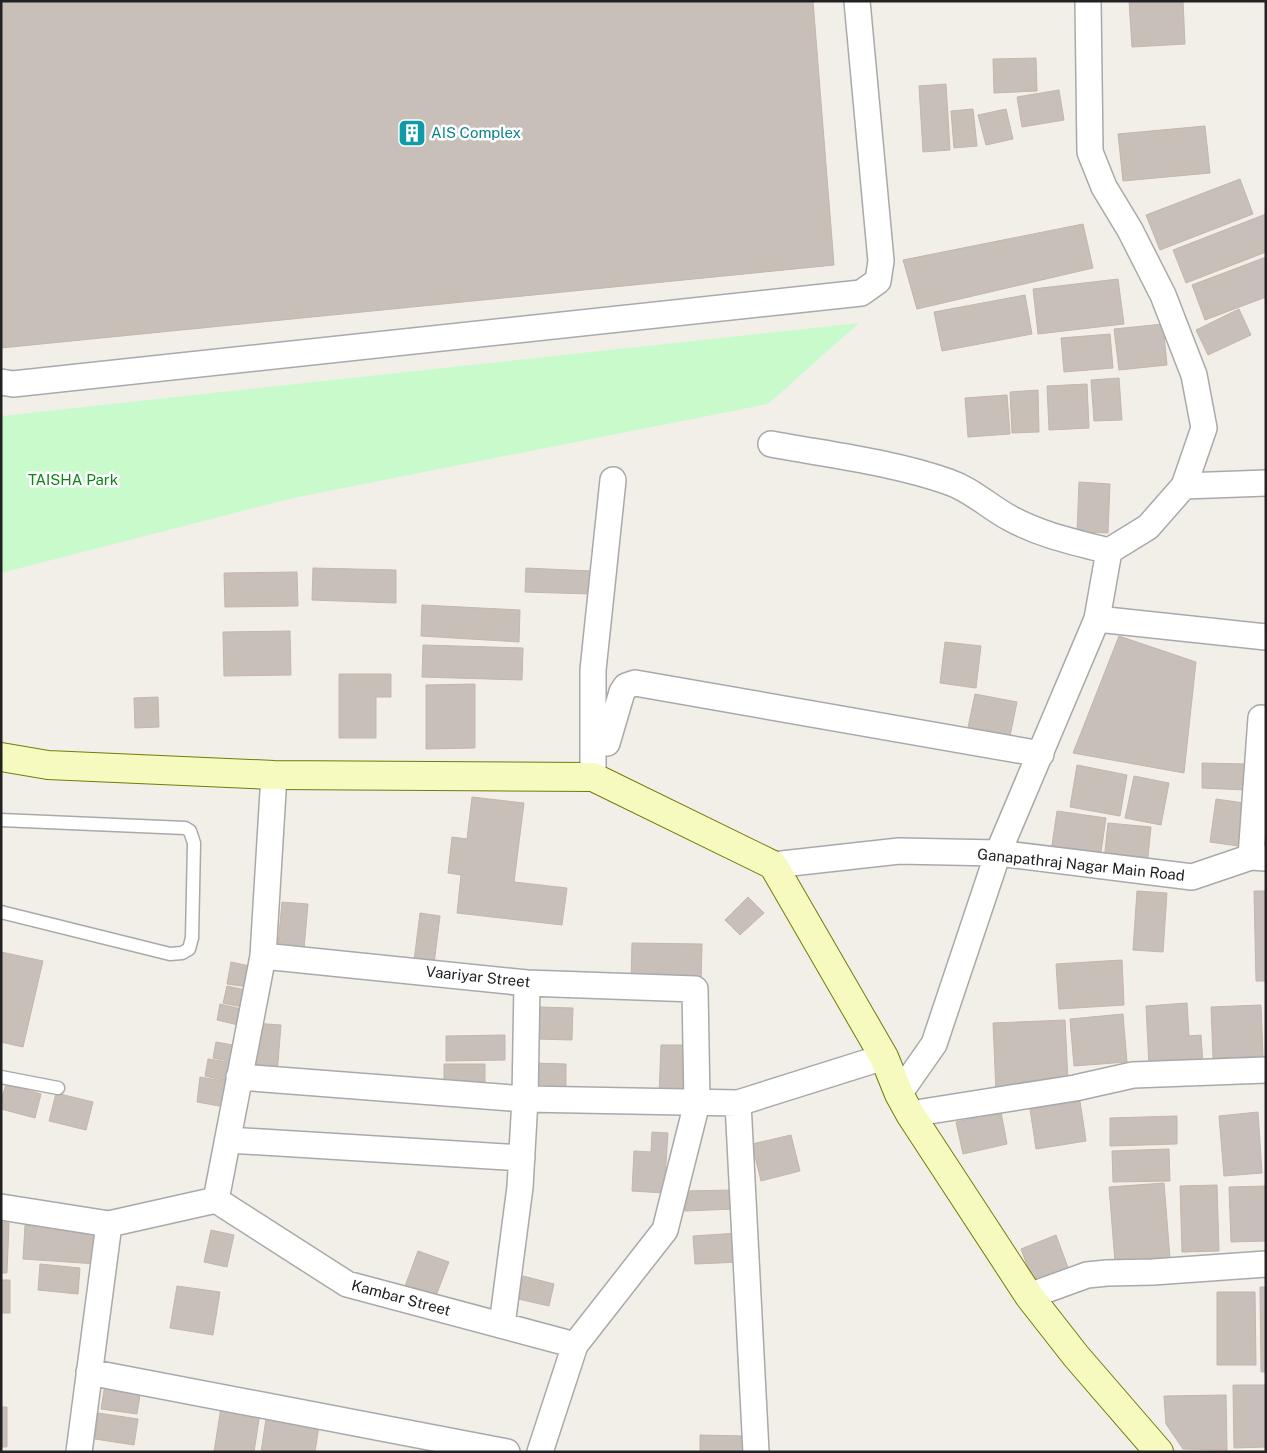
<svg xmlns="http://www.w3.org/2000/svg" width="1267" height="1453" font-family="'Public Sans',sans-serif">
  <rect width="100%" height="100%" fill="#f2efe9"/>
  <path fill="#c8facc" d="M859,323L768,404L293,498L1,573V416Z"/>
  <path fill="#c7bfb8" stroke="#c4b6ab" d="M1,1H813L834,265L1,348Z
    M1129,1H1183L1185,44L1132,47Z
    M1036,58L1037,91L994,93L993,59Z
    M946,84L950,150L923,152L919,86Z
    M1059,90L1064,120L1022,127L1017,97Z
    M973,109L977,146L954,148L951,111Z
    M1006,109L1013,139L986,145L978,115Z
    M1205,126L1210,173L1123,181L1118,134Z
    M1240,179L1253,214L1160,250L1146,215Z
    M1266,214V252L1186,283L1173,250Z
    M1083,224L1093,268L917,309L903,260Z
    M1266,257V297L1205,320L1192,285Z
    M1118,279L1124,324L1038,334L1033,289Z
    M1025,295L1032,334L942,351L934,312Z
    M1239,309L1251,335L1208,355L1196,330Z
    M1163,324L1167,365L1119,370L1114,329Z
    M1110,334L1113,368L1064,372L1061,338Z
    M1119,378L1122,420L1094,421L1091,380Z
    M1087,384L1089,428L1049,430L1047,386Z
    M1038,390L1039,432L1012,433L1010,392Z
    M1007,395L1010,434L968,437L965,398Z
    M1079,482L1110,484L1108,533L1077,532Z
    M313,568L396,570V603L312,600Z
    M526,568L591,571L590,594L525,592Z
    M297,572L298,606L225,607L224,573Z
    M422,605L520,610L519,642L421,636Z
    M290,631L291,675L224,676L223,632Z
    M1119,636L1196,662L1184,773L1073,753Z
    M945,642L981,646L976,688L940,683Z
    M423,645L523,648L522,680L422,677Z
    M339,674H391V697H376V738H339Z
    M475,684V748L426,749V685Z
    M975,694L1017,702L1009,741L967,732Z
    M158,697L159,727L135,728L134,698Z
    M1202,763L1246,764L1245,790L1202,788Z
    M1077,765L1127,775L1120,816L1070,807Z
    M1134,776L1169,783L1161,825L1125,818Z
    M472,797L524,803L514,882L567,888L562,925L457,913L461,875L448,873L452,837L467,839Z
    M1216,799L1251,804L1245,847L1210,842Z
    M1057,811L1106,818L1100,859L1051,852Z
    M1108,823L1151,827L1147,866L1104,861Z
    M1137,891L1167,893L1163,952L1133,950Z
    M1254,891H1266V981H1256Z
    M748,897L764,913L740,935L725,920Z
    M282,902L308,904L304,949L278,946Z
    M420,913L440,916L434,964L414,961Z
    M632,943L702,944L701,983L631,981Z
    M1,952L43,961L23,1047L1,1042Z
    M1122,960L1124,1005L1059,1009L1056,964Z
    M231,962L259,968L255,988L227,984Z
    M227,986L255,992L251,1009L223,1003Z
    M1187,1003L1189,1036L1201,1035L1203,1064L1149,1067L1146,1006Z
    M220,1004L250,1011L247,1027L217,1020Z
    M1261,1005L1263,1056L1213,1058L1211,1007Z
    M538,1007L573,1008L572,1040L537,1039Z
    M1123,1014L1127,1062L1074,1066L1070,1019Z
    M1065,1020L1068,1080L1034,1081V1091L996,1092L993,1023Z
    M253,1023L281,1025L277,1075L248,1073Z
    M505,1035V1060L446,1061V1036Z
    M216,1042L238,1046L235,1062L213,1058Z
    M661,1045H687L685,1097L659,1096Z
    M208,1059L235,1063L232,1082L205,1076Z
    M533,1063L566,1064V1090L532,1088Z
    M444,1064H485V1088H444Z
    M200,1077L229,1082L225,1107L197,1102Z
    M6,1084L41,1094L35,1118L1,1109V1101Z
    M56,1093L93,1102L86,1130L49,1121Z
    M1080,1101L1086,1141L1036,1149L1030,1109Z
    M1001,1112L1007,1144L963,1154L956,1122Z
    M1258,1112L1262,1173L1224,1176L1219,1116Z
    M1177,1116V1144L1110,1146V1118Z
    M652,1132L668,1133L664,1193L632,1191L634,1151L651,1152Z
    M791,1135L800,1171L761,1181L752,1144Z
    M1169,1149L1170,1181L1113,1182L1112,1151Z
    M1164,1183L1170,1258L1115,1262L1109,1187Z
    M1217,1185L1219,1251L1182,1252L1180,1186Z
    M1266,1186V1241L1231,1242L1229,1187Z
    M733,1190L734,1209L685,1211L684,1191Z
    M1,1222L9,1223L7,1273H1Z
    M25,1225L100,1230L97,1264L23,1259Z
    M211,1230L234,1235L227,1267L204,1262Z
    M738,1233L740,1262L695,1264L693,1236Z
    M1056,1235L1070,1273L1035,1286L1021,1249Z
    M418,1251L449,1262L434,1301L404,1289Z
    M40,1264L80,1268L78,1294L38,1290Z
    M523,1276L554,1284L549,1306L518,1299Z
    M1,1280H10V1313H1Z
    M177,1286L220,1292L213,1335L170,1328Z
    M1260,1287H1266V1372H1261Z
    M1217,1292H1255L1256,1365H1217Z
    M105,1384L141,1389L137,1414L101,1409Z
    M1233,1385H1266V1447L1234,1448Z
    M1226,1395L1227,1450L1183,1449L1166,1424L1164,1396Z
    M1,1407H7V1447H1Z
    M221,1407L260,1413L254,1452H214Z
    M98,1413L138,1419L134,1445L95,1439Z
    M266,1419L319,1426L315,1452H261Z
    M700,1435L746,1436V1452H700Z"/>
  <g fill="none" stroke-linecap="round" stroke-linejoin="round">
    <defs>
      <path id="lane" d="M1,820L185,828L190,831L194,843L192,938L189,949L182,953L170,954L1,912
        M1,1077L58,1088"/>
      <path id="street" d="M1,382L13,384L861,293L878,281L881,261L857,1
        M771,444C830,455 892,462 949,482C972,490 988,506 1008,517C1040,535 1074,542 1109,551
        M1184,486L1266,483
        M1097,619L1266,637
        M607,743L622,692L626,686L635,683L1041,754
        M593,777V670L613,480
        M1251,857L1261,718
        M773,865L899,851L998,853L1192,877L1251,857L1266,858
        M263,956L527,983L695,989L697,1103L665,1230L575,1345L540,1452
        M239,1077L525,1099L738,1103L884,1057
        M899,1094L934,1044L998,853L1097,619L1109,551L1148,527L1184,486L1204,428L1194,375L1163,295L1130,230L1104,187L1090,152L1088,1
        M738,1103L756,1452
        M910,1114L1075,1088L1133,1075L1266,1070
        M229,1140L522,1158
        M216,1200L347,1284L575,1345
        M1,1207L109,1224L216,1200L263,956L274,775
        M1029,1296L1087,1275L1107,1273L1153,1272L1266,1264
        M502,1325L520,1187L525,1099L527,983
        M89,1372L507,1452
        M79,1452L109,1224"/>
      <path id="secondary" d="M1,757L48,765L274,775L593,777L773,865L884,1057L899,1094L910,1114L1029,1296L1076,1356L1159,1452"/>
    </defs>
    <use href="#lane" stroke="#a9a9a9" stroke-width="15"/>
    <use href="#street" stroke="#a9a9a9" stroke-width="28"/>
    <use href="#secondary" stroke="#707d05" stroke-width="30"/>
    <use href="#lane" stroke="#fff" stroke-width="12"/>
    <use href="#street" stroke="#fff" stroke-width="25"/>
    <use href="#secondary" stroke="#f7fabf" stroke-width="28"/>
  </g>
  <defs>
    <symbol id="building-square" viewBox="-11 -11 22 22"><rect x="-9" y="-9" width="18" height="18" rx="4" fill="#0f9aa8" stroke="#fff"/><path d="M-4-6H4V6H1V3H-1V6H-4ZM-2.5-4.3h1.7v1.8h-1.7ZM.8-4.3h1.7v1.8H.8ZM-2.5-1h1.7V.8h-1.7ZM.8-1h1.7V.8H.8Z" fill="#fff"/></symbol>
  </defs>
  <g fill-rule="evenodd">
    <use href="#building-square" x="396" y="117" width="32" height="32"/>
  </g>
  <g text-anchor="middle" stroke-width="5" stroke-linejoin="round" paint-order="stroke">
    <g font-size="15" fill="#0d838f" stroke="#fff" text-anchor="start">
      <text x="431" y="138">AIS Complex</text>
    </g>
    <g font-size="15" fill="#0c8416" stroke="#fff">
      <text x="73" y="485">TAISHA Park</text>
    </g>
    <g font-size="15" fill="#222" stroke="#fff">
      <text transform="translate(1081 865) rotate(6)" y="5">Ganapathraj Nagar Main Road</text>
      <text transform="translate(478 977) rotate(6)" y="5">Vaariyar Street</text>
      <text transform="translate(401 1298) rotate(15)" y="5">Kambar Street</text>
    </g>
  </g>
  <rect width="1267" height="1453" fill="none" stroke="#222222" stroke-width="5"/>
</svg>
